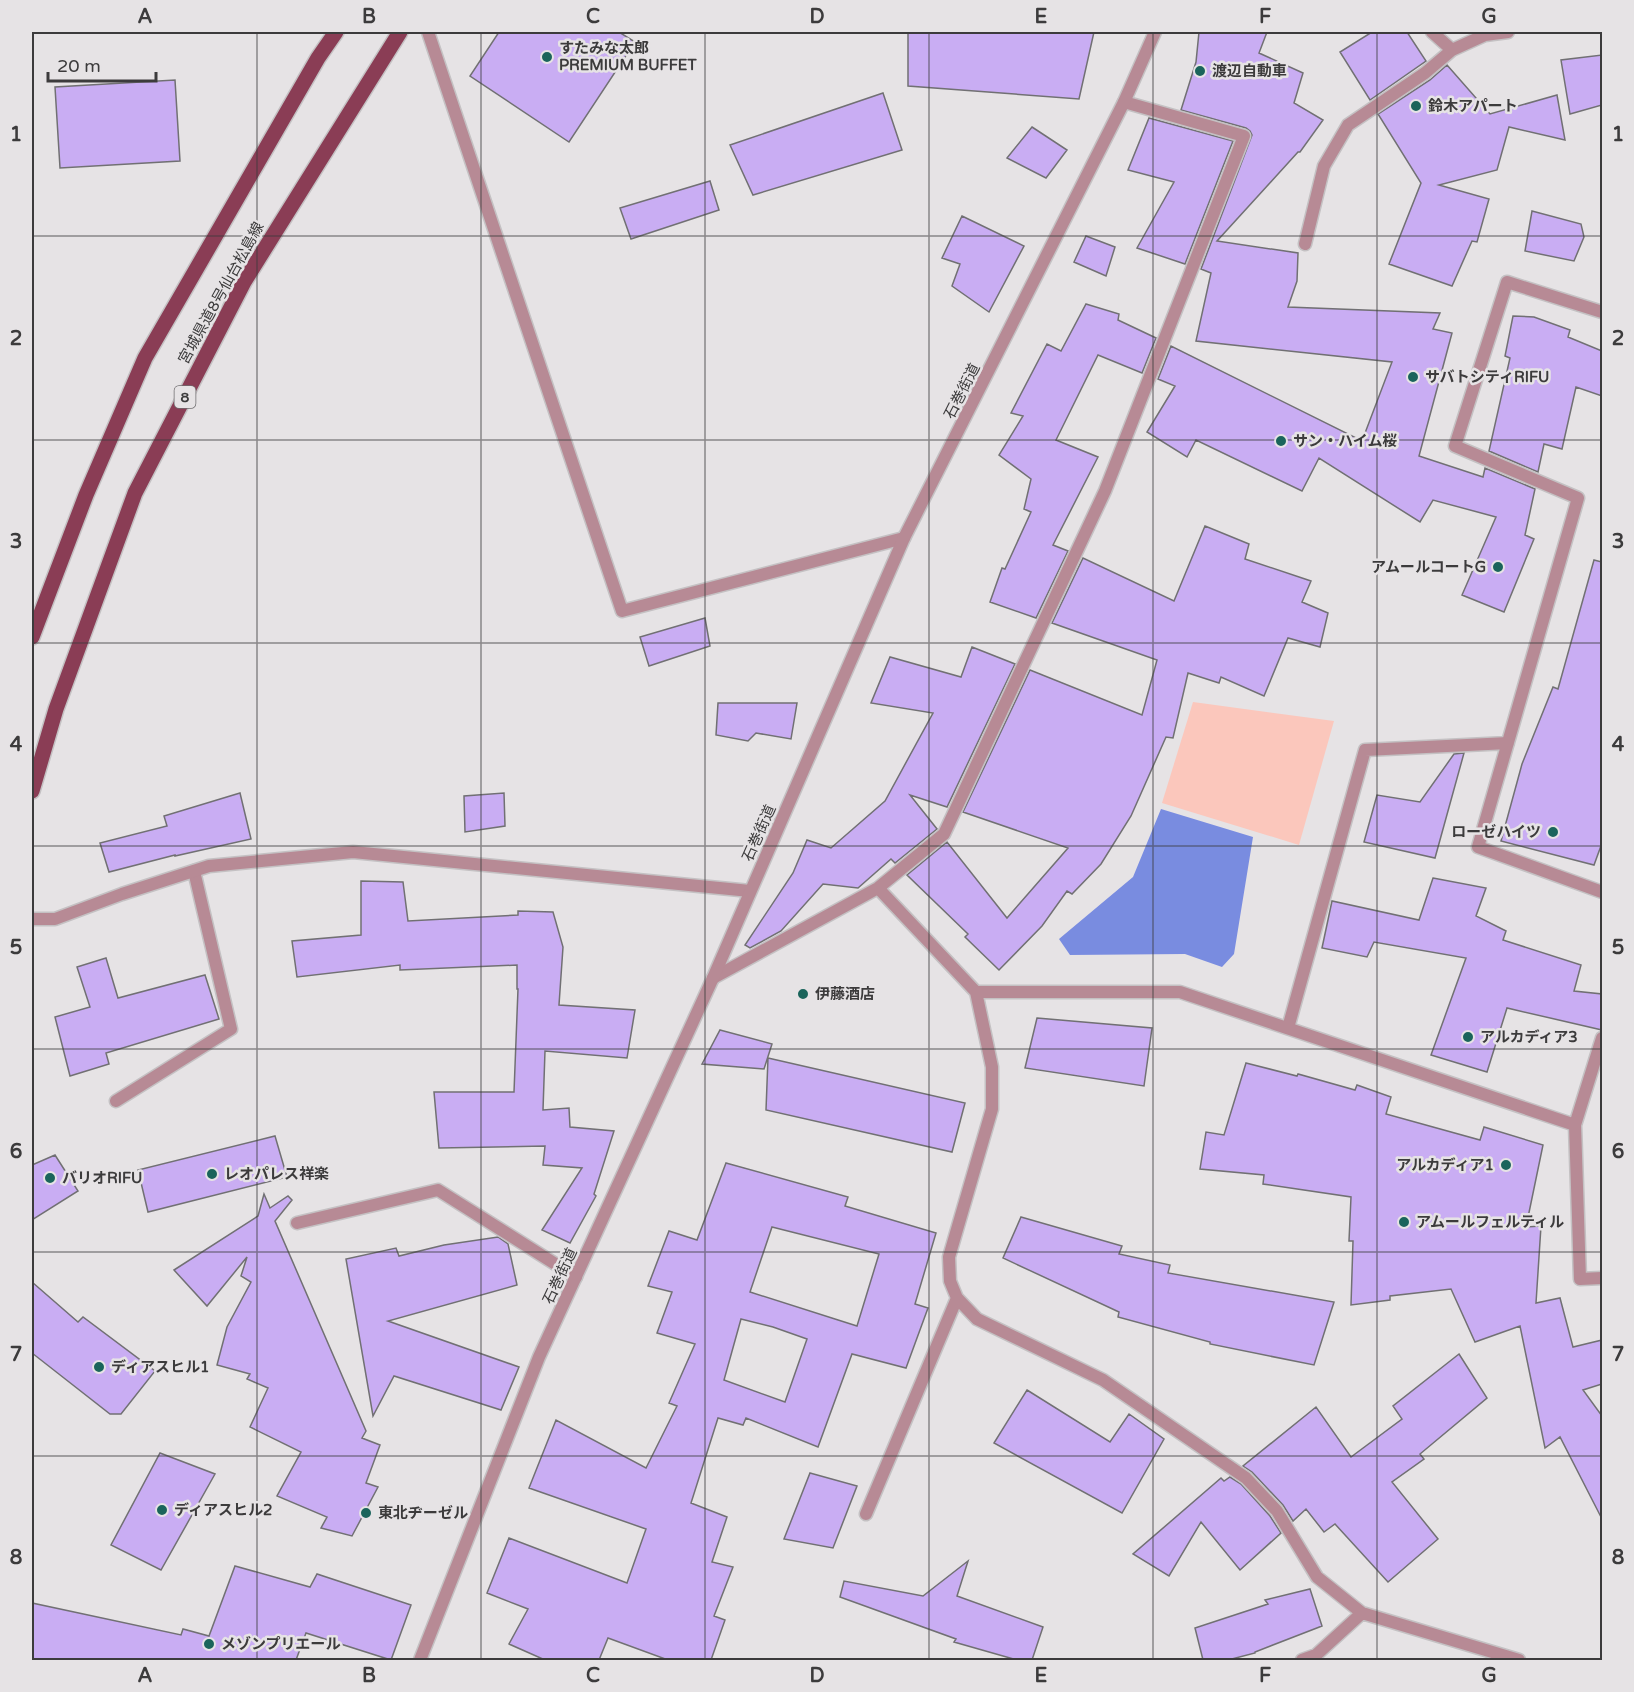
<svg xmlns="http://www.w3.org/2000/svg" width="1634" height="1692" font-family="'Varela Round','Noto Sans JP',sans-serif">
  <rect width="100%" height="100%" fill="#e6e3e5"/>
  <path fill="#fbc7bc" d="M1193,702L1334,721L1299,845L1162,803Z"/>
  <path fill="#798ce0" d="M1161,809L1253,837L1234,954L1222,967L1185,954L1070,955L1059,939L1133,877Z"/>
  <path fill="#c9adf3" stroke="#717073" stroke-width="1.5" fill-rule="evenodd" d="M499,32H619L635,42L569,142L470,76Z
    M908,32H1094L1079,99L908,86Z
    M1199,32H1267L1259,53L1303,73L1294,103L1323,120L1300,152H1298L1217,241L1298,253L1297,281L1288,307L1440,313L1433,329L1452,333L1419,456L1483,477L1485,468L1535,489L1525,535L1534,539L1504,612L1462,595L1496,517L1433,500L1420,522L1319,458L1302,491L1196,440L1187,457L1147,432L1175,386L1158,379L1171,346L1362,441L1392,362L1196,341L1211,273L1201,269L1252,135L1250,131L1246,128L1181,110L1196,62Z
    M1372,32H1407L1426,61L1370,100L1340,52Z
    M1602,55V105L1570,114L1561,60Z
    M1447,65L1490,114L1557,95L1565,140L1509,127L1497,170L1439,185L1489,199L1477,242L1472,241L1452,286L1389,264L1421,183L1378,114L1430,80Z
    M175,80L180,161L60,168L55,87Z
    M883,93L902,150L753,195L730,145Z
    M1149,118L1233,141L1185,264L1137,248L1174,182L1128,170Z
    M1032,127L1067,150L1046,178L1007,158Z
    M710,181L719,210L631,239L620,208Z
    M1532,211L1581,224L1584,237L1574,261L1525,251Z
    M962,216L1024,246L989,312L952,286L960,264L942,258Z
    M1086,236L1115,247L1106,276L1074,262Z
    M1086,304L1119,314L1118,320L1156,338L1142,373L1098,355L1056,440L1098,457L1053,545L1068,551L1036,618L990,602L1002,568L1005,569L1031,512L1024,509L1031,479L999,455L1023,416L1011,413L1047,344L1061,351Z
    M1513,316L1534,317L1570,330L1568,337L1602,351V396L1576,387L1562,449L1544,444L1538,472L1489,451L1510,358L1505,356Z
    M1205,526L1249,544L1245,559L1311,581L1302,602L1328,613L1320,647L1288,638L1264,696L1221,677L1219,683L1188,673L1173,738L1166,737L1131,816L1101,864L1072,894L1067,891L1042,926L999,970L965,937L968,934L907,875L947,842L1007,918L1068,848L963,812L1030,670L1142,715L1157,660L1052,623L1083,558L1174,601Z
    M1594,560L1602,562V843L1594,865L1501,841L1522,764L1553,687L1558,689Z
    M705,618L710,646L649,666L640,637Z
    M972,647L1015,664L947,807L910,795L937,829L895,863L891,859L858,888L823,884L781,931L750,948L745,945L793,873L807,840L831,848L885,801L933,713L871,703L890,657L961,677Z
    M718,703H797L791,739L756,733L748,741L716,735Z
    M1464,753L1435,858L1364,842L1377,795L1420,802L1454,754Z
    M240,793L251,839L175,856V855L109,872L100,843L167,826L164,816Z
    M504,793L505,826L465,832L464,796Z
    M1433,878L1486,888L1476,916L1506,931L1503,940L1581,965L1574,991L1602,994V1030L1507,1008L1487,1072L1431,1055L1466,958L1374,942L1367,957L1322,948L1332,901L1419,920Z
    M361,881L403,882L408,921L518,915V911L553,912L563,947L559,1005L635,1010L627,1058L545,1051L543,1110L569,1108L570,1127L614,1131L594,1194L596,1196L570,1243L542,1230L582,1168L543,1165L545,1146L439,1148L434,1092H514L518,989H517V965L400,970V965L297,977L292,941L361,935Z
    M106,958L118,998L205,975L219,1019L106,1053L109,1064L70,1076L55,1017L90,1007L77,967Z
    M1037,1018L1152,1028L1144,1086L1025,1068Z
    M720,1030L772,1044L764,1069L702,1064Z
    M768,1058L965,1103L952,1152L766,1110Z
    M1246,1063L1297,1076L1298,1074L1355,1090L1357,1085L1391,1097L1386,1114L1480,1140L1484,1127L1543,1145L1526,1227L1541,1226L1536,1303L1560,1298L1573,1347L1602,1340V1384L1583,1390L1602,1416V1519L1560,1437L1545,1448L1520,1326L1475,1342L1451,1289L1390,1296V1300L1351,1305L1353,1241H1349L1351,1197L1263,1184L1264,1175L1200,1169L1206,1132L1224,1135Z
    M275,1136L287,1177L148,1212L138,1170Z
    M55,1155L78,1191L32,1220V1165Z
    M726,1163L848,1197L845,1206L936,1233L915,1304L928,1308L906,1368L852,1354L818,1447L746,1418L743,1425L718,1418L691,1503L727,1517L712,1562L733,1567L714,1616L725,1620L711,1660H668L608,1638L599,1660H545L509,1644L528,1609L487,1593L509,1538L627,1583L646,1529L529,1488L556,1420L646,1468L677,1406L669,1403L695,1344L657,1333L672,1292L648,1286L669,1231L697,1240ZM772,1227L879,1254L857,1326L750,1292ZM741,1319L773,1327L807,1339L785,1402L724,1380Z
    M264,1194L270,1208L288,1196L292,1200L275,1221L366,1431L362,1438L380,1445L366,1483L378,1487L352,1536L321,1528L327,1517L277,1496L301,1452L250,1427L268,1388L247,1379L250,1374L217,1365L227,1327L251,1282L241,1276L247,1257L207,1306L174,1270L258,1216Z
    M1021,1217L1122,1246L1119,1254L1170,1265L1168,1273L1334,1302L1314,1365L1210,1344V1342L1118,1317L1119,1312L1003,1258Z
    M498,1237L508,1244L517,1285L388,1321L519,1367L501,1410L394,1376L373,1416L346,1259L396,1248L399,1256L444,1245Z
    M32,1282L78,1322L83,1317L155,1371L121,1414H110L32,1353Z
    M1459,1354L1487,1398L1420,1454L1424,1459L1392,1482L1438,1539L1388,1582L1335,1524L1324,1532L1306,1509L1293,1521L1283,1505L1252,1472L1243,1466L1316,1407L1351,1457L1402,1419L1393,1406Z
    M1027,1390L1110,1442L1129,1414L1164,1439L1122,1513L994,1443Z
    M160,1453L215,1474L161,1570L111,1545Z
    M810,1473L857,1486L833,1548L784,1539Z
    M1230,1477L1241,1484L1270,1516L1281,1533L1240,1570L1201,1522L1169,1576L1133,1554L1221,1478L1224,1481Z
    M968,1561L957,1596L1043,1627L1032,1660H1017L954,1642L956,1639L840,1597L844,1581L923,1596Z
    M235,1566L310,1587L317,1574L411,1605L391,1660L306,1633L296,1660H32V1603L181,1635L183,1629L209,1636Z
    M1310,1589L1322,1626L1255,1652V1653L1228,1660H1203L1195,1628L1268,1604L1265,1600Z"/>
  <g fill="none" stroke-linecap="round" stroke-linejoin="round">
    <defs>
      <path id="service" d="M116,1101L231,1029L194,871
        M297,1223L438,1190L576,1277"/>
      <path id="minor" d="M428,32L622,611L904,538
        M1432,32L1452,50
        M1305,244L1324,166L1348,125L1425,73L1452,50L1485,35L1508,32
        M1602,312L1507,282L1455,446L1578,498L1478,847L1602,892
        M878,888L976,992L992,1067V1109L949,1257L950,1281L957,1298L977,1319L1103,1380L1246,1478L1277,1511L1317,1577L1362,1613L1519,1660
        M32,919H55L122,894L209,866L353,852L750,891
        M713,978L878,888L944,834L1105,491L1244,136L1124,102
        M976,992H1180L1575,1125
        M1288,1028L1365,750L1508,743
        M1602,1038L1575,1125L1580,1279L1602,1278
        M866,1514L957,1298
        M1302,1660L1316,1655L1362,1613"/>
      <path id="tertiary" d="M420,1660L539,1357L713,978L904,538L1124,102L1155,32"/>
      <path id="primary" d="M32,637L86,495L145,358L318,58L336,32
        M32,791L56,709L135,493L244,282L400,32"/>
    </defs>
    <use href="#service" stroke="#c4c1c3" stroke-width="15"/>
    <use href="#minor" stroke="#c4c1c3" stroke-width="15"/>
    <use href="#tertiary" stroke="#c4c1c3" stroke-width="15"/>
    <use href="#primary" stroke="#c4c1c3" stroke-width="18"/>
    <use href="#service" stroke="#b78a95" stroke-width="12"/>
    <use href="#minor" stroke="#b78a95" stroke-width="12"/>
    <use href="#tertiary" stroke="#b78a95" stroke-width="12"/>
    <use href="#primary" stroke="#8a3d55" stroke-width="15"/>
  </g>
  <path fill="none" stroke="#3c3b3c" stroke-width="1.5" stroke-opacity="0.55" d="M257,32V1660M481,32V1660M705,32V1660M929,32V1660M1153,32V1660M1377,32V1660M32,236H1602M32,440H1602M32,643H1602M32,846H1602M32,1049H1602M32,1252H1602M32,1456H1602"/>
  <g fill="#1a645b" stroke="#e6e3e5" stroke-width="2">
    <circle cx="547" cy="57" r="6"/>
    <circle cx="1200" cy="71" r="6"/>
    <circle cx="1416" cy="106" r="6"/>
    <circle cx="1413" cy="377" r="6"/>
    <circle cx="1281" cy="441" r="6"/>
    <circle cx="1498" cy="567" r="6"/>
    <circle cx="1553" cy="832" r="6"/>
    <circle cx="803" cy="994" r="6"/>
    <circle cx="1468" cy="1037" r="6"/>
    <circle cx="1506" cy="1165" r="6"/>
    <circle cx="212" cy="1174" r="6"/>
    <circle cx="50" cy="1178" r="6"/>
    <circle cx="1404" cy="1222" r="6"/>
    <circle cx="99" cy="1367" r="6"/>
    <circle cx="162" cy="1510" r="6"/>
    <circle cx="366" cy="1513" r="6"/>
    <circle cx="209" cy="1644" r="6"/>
  </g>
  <g text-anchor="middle" stroke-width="5" stroke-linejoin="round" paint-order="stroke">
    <rect fill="#e6e3e5" stroke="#6f6d6f" stroke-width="1.5" x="174.5" y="386" width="21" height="22" rx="4.5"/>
    <g font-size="14" font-weight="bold" fill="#3c3b3c">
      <text x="185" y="402">8</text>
    </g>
    <g font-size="15" font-weight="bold" fill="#3c3b3c" stroke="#e6e3e5" text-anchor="start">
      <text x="559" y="53">すたみな太郎<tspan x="559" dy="17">PREMIUM BUFFET</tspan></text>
      <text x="1212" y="76">渡辺自動車</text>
      <text x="1428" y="111">鈴木アパート</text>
      <text x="1425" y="382">サバトシティRIFU</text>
      <text x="1293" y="446">サン・ハイム桜</text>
      <text x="1486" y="572" text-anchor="end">アムールコートG</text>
      <text x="1541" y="837" text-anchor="end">ローゼハイツ</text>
      <text x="815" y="999">伊藤酒店</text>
      <text x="1480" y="1042">アルカディア3</text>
      <text x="1494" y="1170" text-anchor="end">アルカディア1</text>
      <text x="224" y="1179">レオパレス祥楽</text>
      <text x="62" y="1183">バリオRIFU</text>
      <text x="1416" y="1227">アムールフェルティル</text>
      <text x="111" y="1372">ディアスヒル1</text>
      <text x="174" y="1515">ディアスヒル2</text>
      <text x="378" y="1518">東北ヂーゼル</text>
      <text x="221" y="1649">メゾンプリエール</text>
    </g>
    <g font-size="15" fill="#3c3b3c" stroke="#e6e3e5">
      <text transform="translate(221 293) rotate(-61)" y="5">宮城県道8号仙台松島線</text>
      <text transform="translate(962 391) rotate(-63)" y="5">石巻街道</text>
      <text transform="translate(759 833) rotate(-66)" y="5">石巻街道</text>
      <text transform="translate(560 1276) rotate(-65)" y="5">石巻街道</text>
    </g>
  </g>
  <rect width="1634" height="1692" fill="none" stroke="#e6e3e5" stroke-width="66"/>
  <path d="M48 72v9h108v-9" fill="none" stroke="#3c3b3c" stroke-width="3"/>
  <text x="57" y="72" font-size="18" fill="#3c3b3c" stroke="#e6e3e5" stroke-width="4.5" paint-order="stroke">20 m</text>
  <rect x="33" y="33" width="1568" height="1626" fill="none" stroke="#3c3b3c" stroke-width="2"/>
  <g font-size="20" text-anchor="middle" font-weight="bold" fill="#3c3b3c">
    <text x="145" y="23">A</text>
    <text x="369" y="23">B</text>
    <text x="593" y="23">C</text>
    <text x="817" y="23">D</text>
    <text x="1041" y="23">E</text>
    <text x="1265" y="23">F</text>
    <text x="1489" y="23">G</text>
    <text x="16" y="141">1</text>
    <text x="1618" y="141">1</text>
    <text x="16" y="345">2</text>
    <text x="1618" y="345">2</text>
    <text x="16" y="548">3</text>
    <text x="1618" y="548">3</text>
    <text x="16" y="751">4</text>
    <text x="1618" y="751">4</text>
    <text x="16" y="954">5</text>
    <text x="1618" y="954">5</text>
    <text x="16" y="1158">6</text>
    <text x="1618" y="1158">6</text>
    <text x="16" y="1361">7</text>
    <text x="1618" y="1361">7</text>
    <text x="16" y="1564">8</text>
    <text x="1618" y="1564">8</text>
    <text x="145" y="1682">A</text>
    <text x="369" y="1682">B</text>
    <text x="593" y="1682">C</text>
    <text x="817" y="1682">D</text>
    <text x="1041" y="1682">E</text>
    <text x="1265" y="1682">F</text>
    <text x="1489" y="1682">G</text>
  </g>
</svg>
